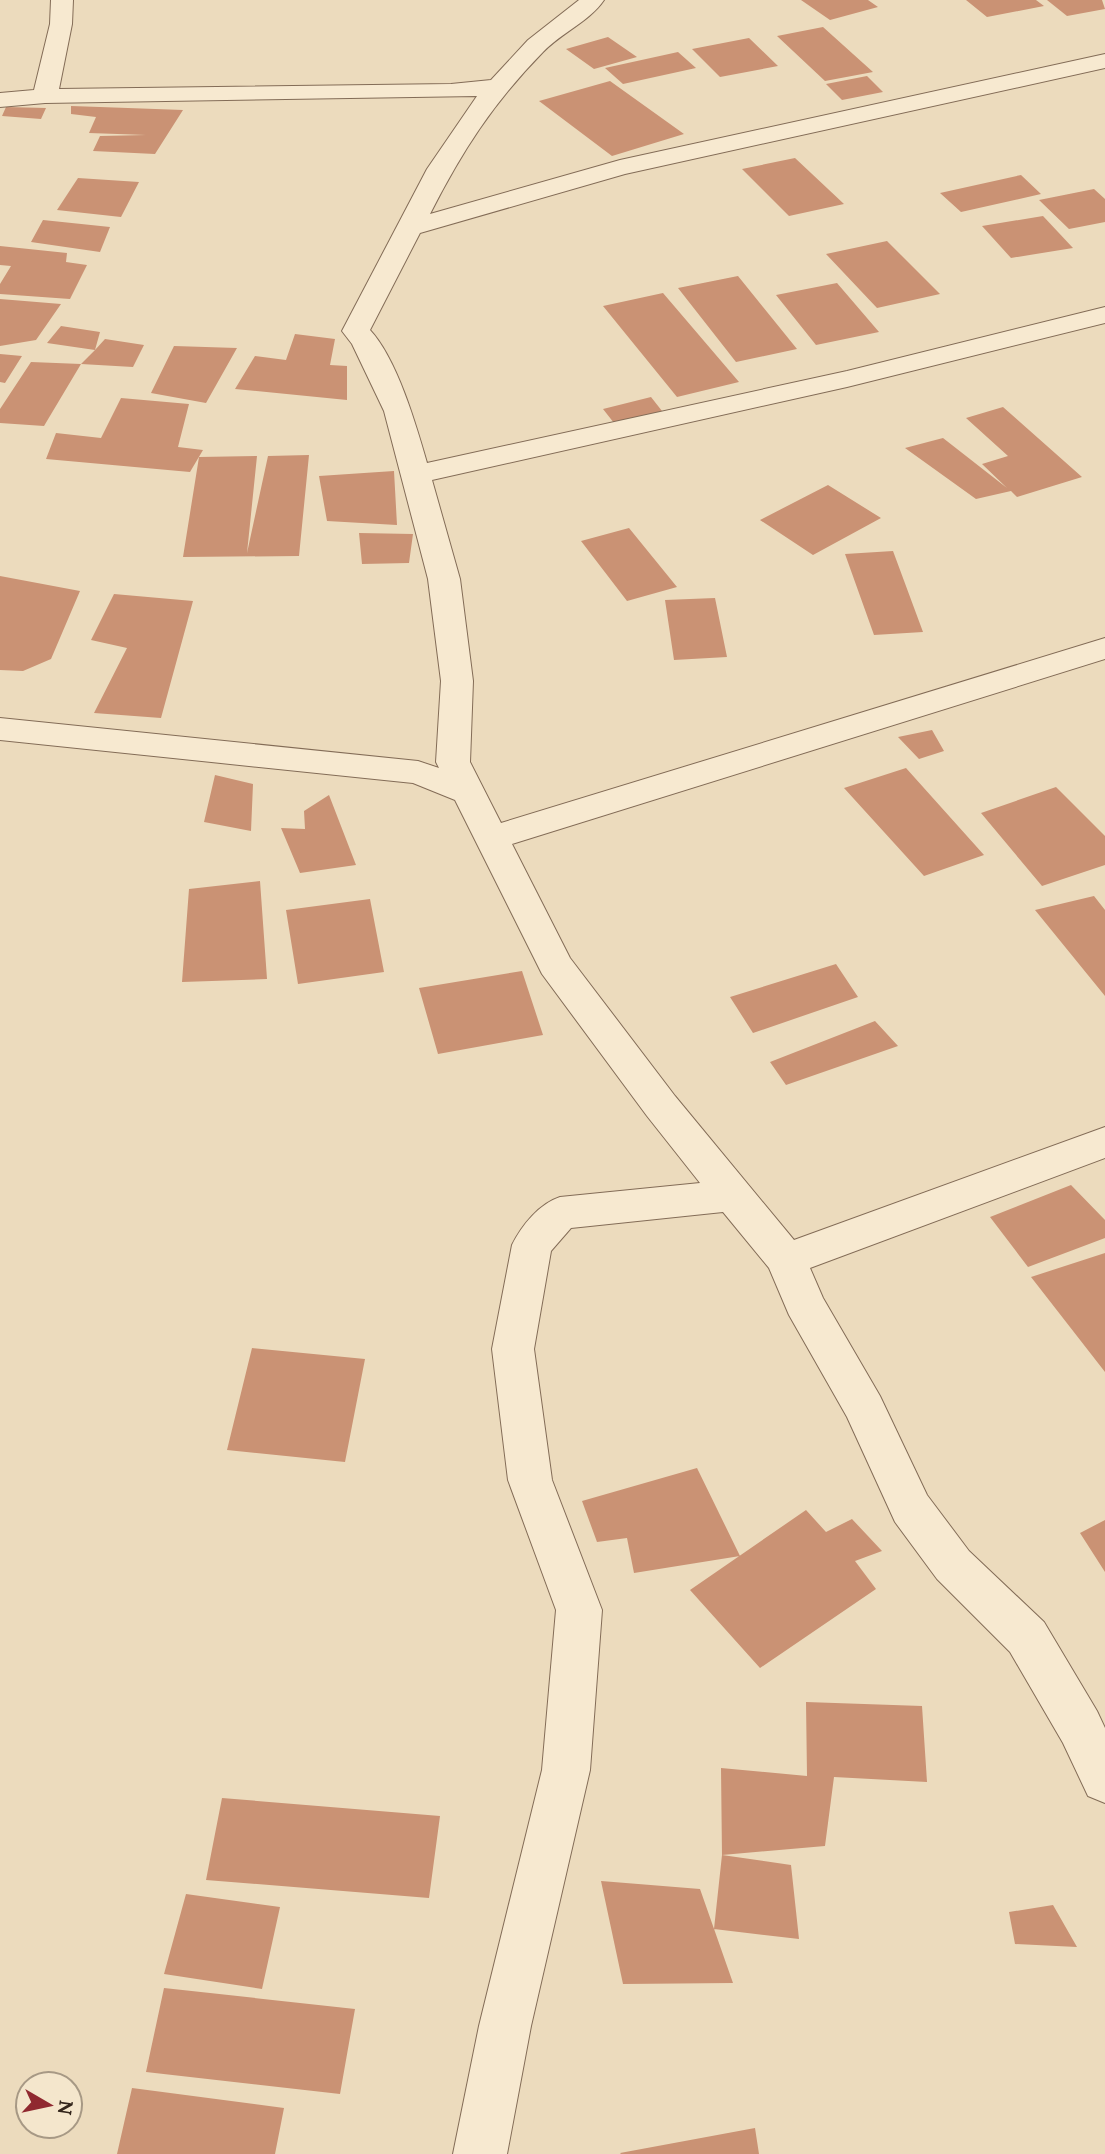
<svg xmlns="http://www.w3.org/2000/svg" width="1105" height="2154" font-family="Lora,serif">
  <rect width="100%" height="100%" fill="#ecdbbd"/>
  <path fill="#ca9274" d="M801,0H868L878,7L830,20Z
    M966,0H1036L1044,6L987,17Z
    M1047,0H1102L1105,9L1067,16Z
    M823,27L873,72L825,81L777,36Z
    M608,37L637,57L594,69L566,49Z
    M749,38L778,66L720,77L692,49Z
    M678,52L696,68L623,84L605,68Z
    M867,76L883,92L842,100L826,84Z
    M610,81L684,134L612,156L539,101Z
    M71,106L100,107L183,110L155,154L93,151L100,136L146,135L89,133L96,117L71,114Z
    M6,107L46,108L41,119L2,116Z
    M795,158L844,204L789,216L742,169Z
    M1021,175L1041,194L961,212L940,193Z
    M78,178L139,182L121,217L57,210Z
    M1094,189L1105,199V222L1069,229L1039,200Z
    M1043,216L1073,248L1011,258L982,226Z
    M43,220L110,227L100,252L31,242Z
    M887,241L940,294L877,308L826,254Z
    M0,246L67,253L66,262L87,265L70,299L0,294V284L11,266L0,265Z
    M738,276L797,349L736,362L678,288Z
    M837,283L879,332L816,345L776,295Z
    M663,293L739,382L677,397L603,306Z
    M0,299L61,304L36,340L0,346Z
    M61,326L100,332L95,350L105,339L144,345L133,367L81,364L95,350L47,343Z
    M295,334L335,339L330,365L347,366V400L235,389L255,356L286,360Z
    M174,346L237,348L206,403L151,393Z
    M0,354L22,356L5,383L0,382Z
    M31,362L81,364L44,426L0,423V409Z
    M651,397L662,411L614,423L603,409Z
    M121,398L189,404L178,447L203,450L190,472L46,459L56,433L101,438Z
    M1003,407L1082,477L1017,497L1011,491L976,499L905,448L943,438L1007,488L982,464L1008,456L966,418Z
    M309,455L299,556L183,557L199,457L257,456L247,553L268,456Z
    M394,471L397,525L327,521L319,476Z
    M828,485L881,518L813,555L760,520Z
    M629,528L677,587L627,601L581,541Z
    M359,533L413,534L409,563L362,564Z
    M893,551L923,632L874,635L845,554Z
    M0,576L80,591L51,659L23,671L0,670Z
    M114,594L193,601L161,718L94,713L127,648L91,640Z
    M715,598L727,657L674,660L665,600Z
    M932,730L944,751L919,759L898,737Z
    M906,768L984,855L924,876L844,788Z
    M215,775L253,784L251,831L204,822Z
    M1056,787L1105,836V865L1042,886L981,813Z
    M329,795L356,865L300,873L281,828L305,829L304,811Z
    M260,881L267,979L182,982L189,889Z
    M1094,896L1105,910V996L1035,910Z
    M370,899L384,972L298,984L286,910Z
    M836,964L858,997L753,1033L730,997Z
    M522,971L543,1035L438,1054L419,988Z
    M875,1021L898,1046L786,1085L770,1062Z
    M1071,1185L1105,1220V1238L1028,1267L990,1217Z
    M1105,1253V1372L1031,1277Z
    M252,1348L365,1359L345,1462L227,1450Z
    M697,1468L740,1556L634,1573L627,1538L597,1542L582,1501Z
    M806,1510L826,1532L852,1519L882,1551L855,1561L876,1589L760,1668L690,1590Z
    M1105,1520V1572L1080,1533Z
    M806,1702L922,1706L927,1782L834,1777L825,1846L722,1855L791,1865L799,1939L714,1929L722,1855L721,1768L807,1776Z
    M222,1798L440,1816L429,1898L206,1880Z
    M601,1881L700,1889L733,1983L623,1984Z
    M186,1894L280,1907L262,1989L164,1974Z
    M1053,1905L1077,1947L1015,1944L1009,1912Z
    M164,1988L355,2009L340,2094L146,2072Z
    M132,2088L284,2108L275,2154H117Z
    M755,2128L759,2154H621L620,2153Z"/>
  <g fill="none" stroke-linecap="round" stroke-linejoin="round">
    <defs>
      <path id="minor" d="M51,0H73L72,24L59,89L451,84L491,80L528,40L579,0H604C590,21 561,33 543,52C493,103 462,151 430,214L620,160L1105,54V68L625,174L420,233L370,330C397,359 416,425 427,463L847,371L1105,307V323L847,387L432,480L460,579L473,681L470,762L501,823L1105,638V659L512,844L570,958L675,1096L794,1240L1105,1127V1158L810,1268L823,1298L880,1396L927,1495L969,1551L1044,1622L1097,1711L1105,1728V1803L1088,1796L1063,1743L1010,1652L937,1579L895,1522L847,1417L789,1315L769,1268L723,1212L571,1228L551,1251L534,1349L552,1480L602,1610L590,1770L531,2026L507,2154H453L479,2026L542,1770L556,1610L508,1480L492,1349L512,1245C522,1225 539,1204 560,1197L700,1183L647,1116L542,974L455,800L413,783L0,740V718L418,761L439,768L436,762L441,681L428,579L384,411L352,344L342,331L427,169L477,96L45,103L0,107V93L34,90L50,24Z"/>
    </defs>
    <use href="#minor" stroke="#836c57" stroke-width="2"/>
    <use href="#minor" fill="#f7e9d0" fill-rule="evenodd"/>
  </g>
  <g transform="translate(49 2105) rotate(99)"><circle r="33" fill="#f4e6cc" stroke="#a79985" stroke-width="2"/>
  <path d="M0-5L12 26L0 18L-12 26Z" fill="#902930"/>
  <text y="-10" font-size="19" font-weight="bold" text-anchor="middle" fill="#33251b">N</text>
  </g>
</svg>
